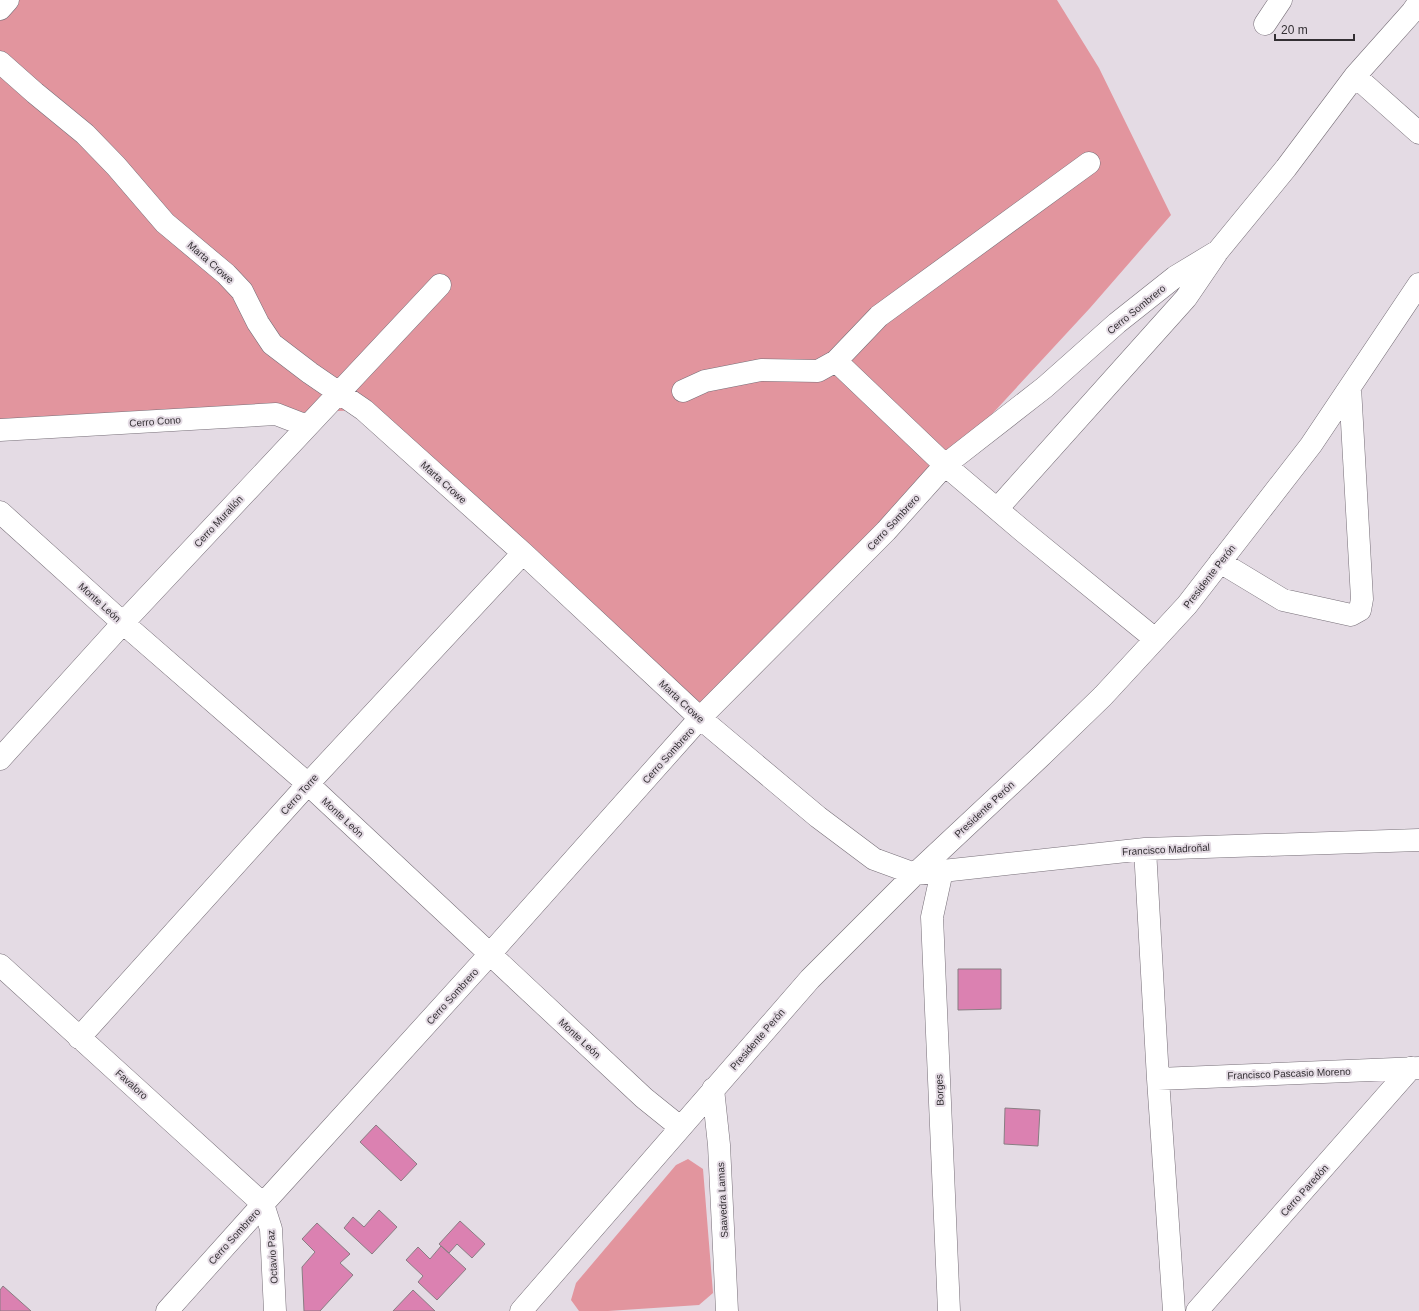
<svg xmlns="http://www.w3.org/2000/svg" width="1419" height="1311" font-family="Arial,sans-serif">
  <rect width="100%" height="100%" fill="#e4dbe4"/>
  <path fill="#e2959e" d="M0,0H1057L1099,68L1171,215L1090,308L945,465L700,718L364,410L0,424Z
    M688,1159L703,1169L713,1293L699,1305L608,1311H579L571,1300L576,1283L676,1165Z"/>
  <path fill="#db81b1" stroke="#897d83" d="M958,969H1001V1009L958,1010Z
    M1005,1108L1040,1110L1038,1146L1004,1144Z
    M376,1125L417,1164L401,1181L360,1142Z
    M379,1210L397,1227L372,1254L344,1228L353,1217L364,1227Z
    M460,1221L485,1244L472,1258L457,1244L449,1253L439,1244Z
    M317,1223L350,1254L340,1263L353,1275L320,1311H304L302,1267L315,1252L302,1239Z
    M441,1246L466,1269L437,1300L418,1282L423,1276L406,1260L418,1247L430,1259Z
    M3,1286L31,1311H0V1290Z
    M413,1290L435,1311H393Z"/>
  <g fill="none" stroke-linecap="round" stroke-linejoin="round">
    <defs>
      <path id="minor" d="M0,9L8,0
        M1265,24L1281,0
        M0,62L35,93L85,134L116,166L165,223L226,274L242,291L258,323L272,344L310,373L364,410L523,553L700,718L818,817L874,859L915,874L1145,849L1419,840
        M1355,76L1419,133
        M836,361L945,465L1024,532L1155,639
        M683,391L705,381L761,370L818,371L836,361L879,316L1089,163
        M0,430L276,414L307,426
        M997,509L1186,298L1218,251L1286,168L1355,76L1412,12L1419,2
        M0,512L123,623L308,784L644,1098L680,1127
        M1220,562L1283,600L1351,615L1360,610L1362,599L1350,387
        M0,759L123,623L440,285
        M1145,849L1158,1079L1174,1311
        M942,871L932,917L949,1311
        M0,965C87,1045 176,1124 263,1204L271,1229L275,1311
        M79,1038L308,784L523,553
        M1158,1079L1419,1068
        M713,1089L719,1145L727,1311
        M167,1311L263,1204L490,954L700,718L886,531L945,465L1045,387L1117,323L1175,277L1218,251
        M521,1311L810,979L915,874L1041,756L1103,696L1187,605L1311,445L1419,284
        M1197,1311L1411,1068"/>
    </defs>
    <use href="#minor" stroke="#776f78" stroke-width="23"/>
    <use href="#minor" stroke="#fff" stroke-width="22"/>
  </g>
  <g text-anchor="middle" stroke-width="4" stroke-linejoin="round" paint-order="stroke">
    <g font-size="10" fill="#332f33" stroke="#e4dbe4">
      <text transform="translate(211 262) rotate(41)" y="4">Marta Crowe</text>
      <text transform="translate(1136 309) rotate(-39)" y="4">Cerro Sombrero</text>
      <text transform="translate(155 421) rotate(-4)" y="4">Cerro Cono</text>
      <text transform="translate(444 482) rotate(42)" y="4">Marta Crowe</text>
      <text transform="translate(218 521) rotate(-47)" y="4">Cerro Murallón</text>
      <text transform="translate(893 522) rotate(-47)" y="4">Cerro Sombrero</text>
      <text transform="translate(1209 576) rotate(-52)" y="4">Presidente Perón</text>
      <text transform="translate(100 602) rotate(42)" y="4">Monte León</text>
      <text transform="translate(682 701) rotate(43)" y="4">Marta Crowe</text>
      <text transform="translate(668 755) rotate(-48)" y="4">Cerro Sombrero</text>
      <text transform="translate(299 794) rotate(-48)" y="4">Cerro Torre</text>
      <text transform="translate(984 809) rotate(-43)" y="4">Presidente Perón</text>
      <text transform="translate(343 817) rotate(43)" y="4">Monte León</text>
      <text transform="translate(1166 849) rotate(-3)" y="4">Francisco Madroñal</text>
      <text transform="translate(452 996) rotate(-48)" y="4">Cerro Sombrero</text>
      <text transform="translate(580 1038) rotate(43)" y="4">Monte León</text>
      <text transform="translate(757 1039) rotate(-49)" y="4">Presidente Perón</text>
      <text transform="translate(1289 1073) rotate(-2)" y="4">Francisco Pascasio Moreno</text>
      <text transform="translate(132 1084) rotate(42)" y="4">Favaloro</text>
      <text transform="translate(939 1090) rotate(-93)" y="4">Borges</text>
      <text transform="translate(1304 1190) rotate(-48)" y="4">Cerro Paredón</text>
      <text transform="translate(722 1200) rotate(-93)" y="4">Saavedra Lamas</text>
      <text transform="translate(234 1236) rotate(-48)" y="4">Cerro Sombrero</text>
      <text transform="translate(272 1257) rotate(-94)" y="4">Octavio Paz</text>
    </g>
  </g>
  <path d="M1275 34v6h79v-6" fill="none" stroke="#332f33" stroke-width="2"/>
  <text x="1281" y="34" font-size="12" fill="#332f33" stroke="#e4dbe4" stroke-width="3" paint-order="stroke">20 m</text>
</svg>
